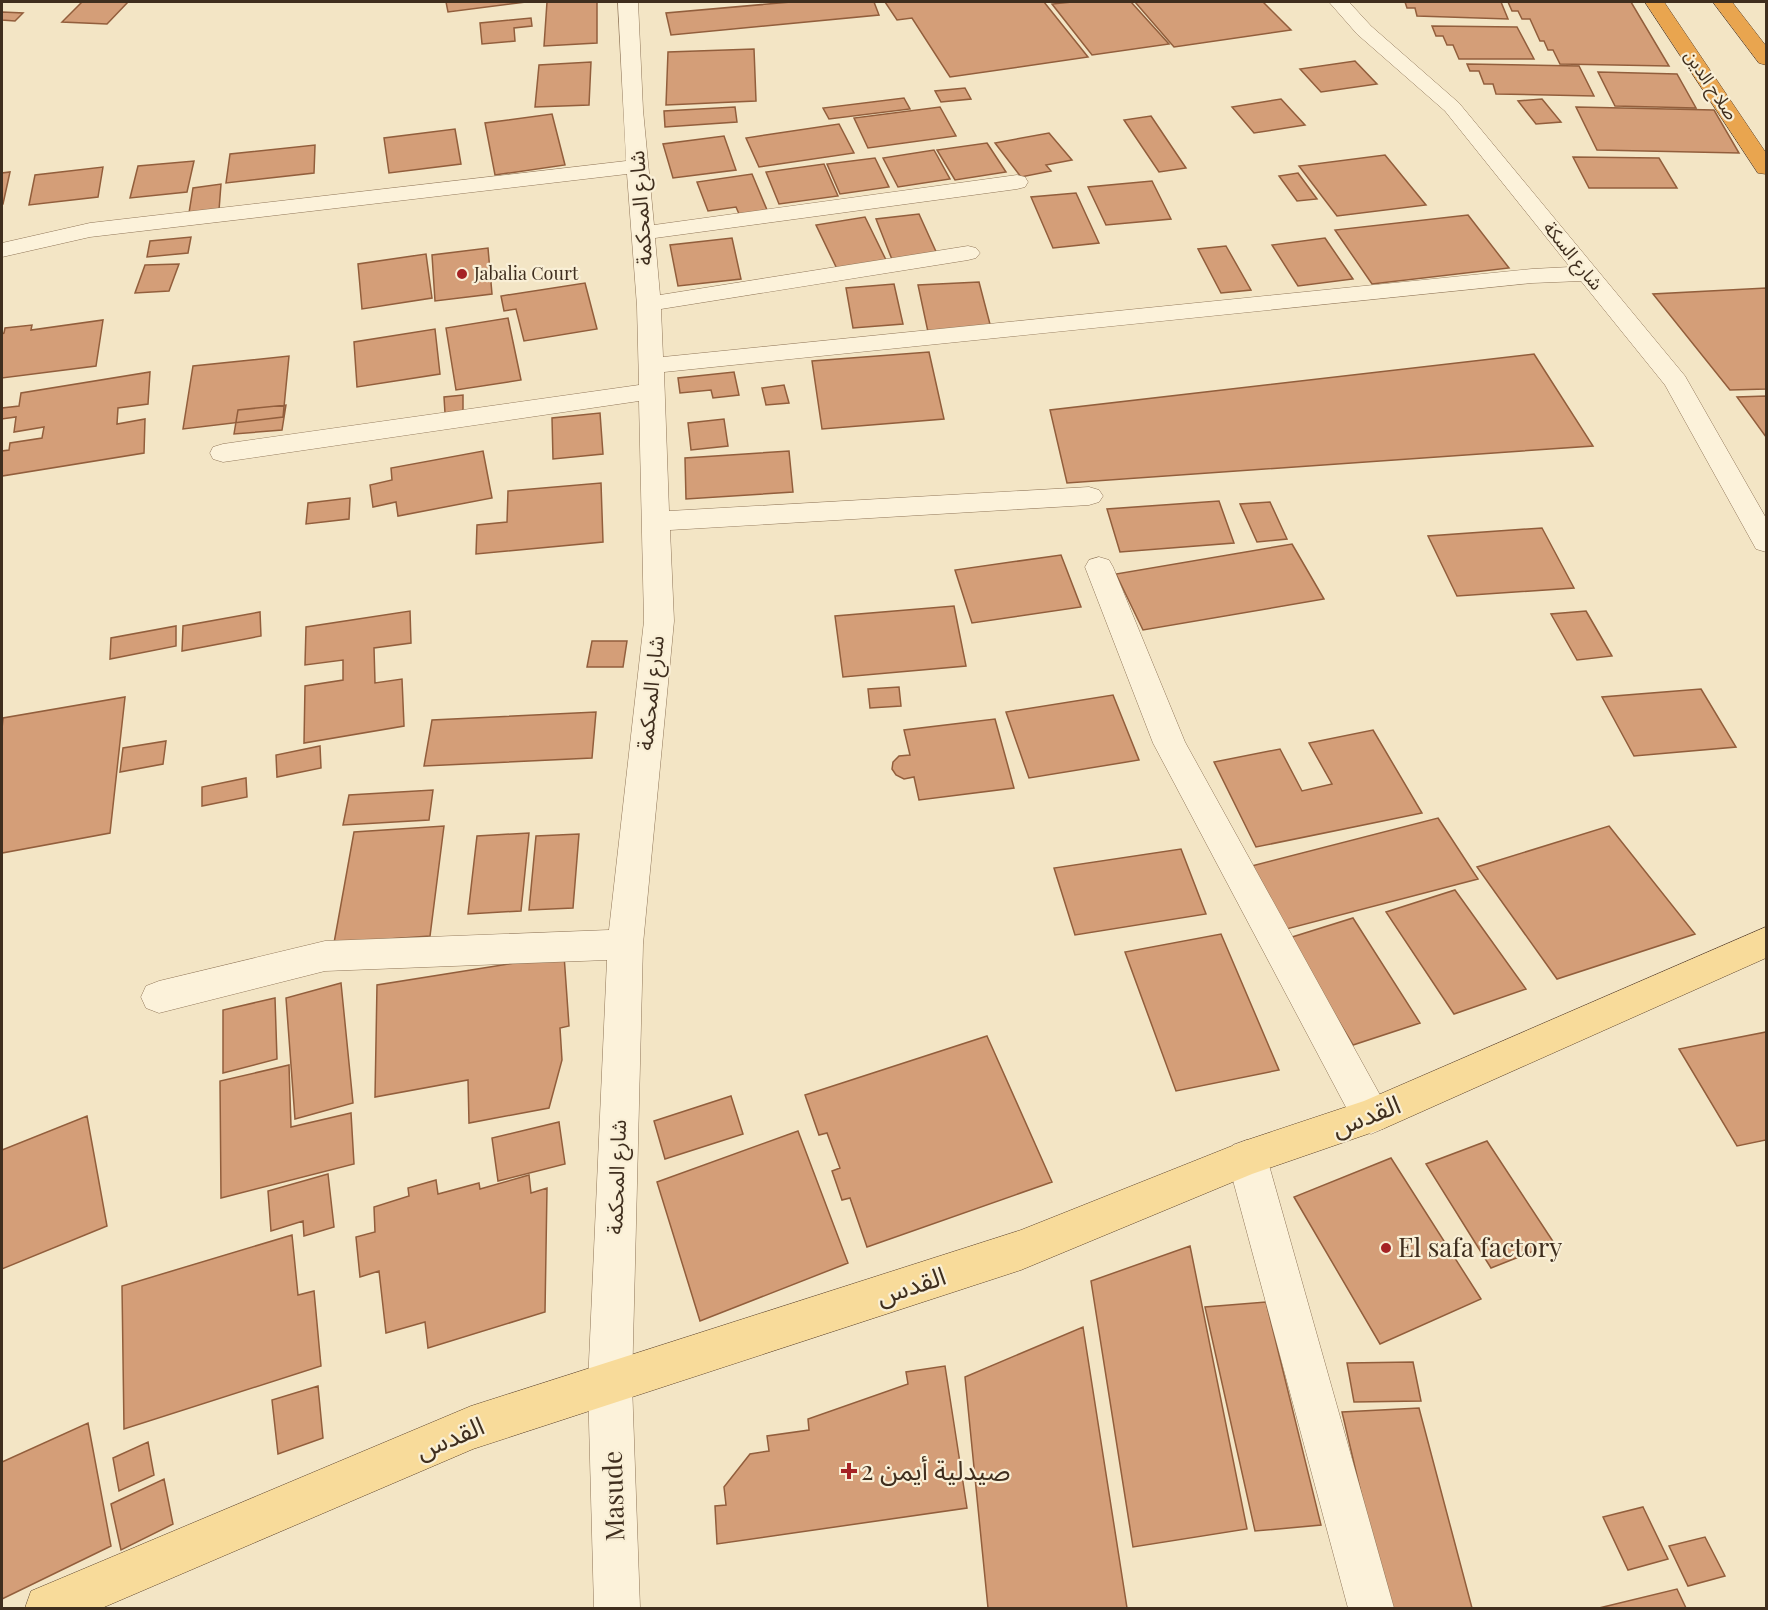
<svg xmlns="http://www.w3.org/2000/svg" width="1768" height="1610" font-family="'Playfair Display','Noto Sans Arabic',serif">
  <rect width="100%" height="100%" fill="#f3e5c5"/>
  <path fill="#d49e78" stroke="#925e3c" stroke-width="1.5" d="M82,2H128L107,24L62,22Z
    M446,2H526L448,12Z
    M547,2H597V43L544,46Z
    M791,2H874L879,15L671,35L666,13Z
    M885,2H1044L1088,57L950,77L912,18L897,20Z
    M1072,2H1131L1169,44L1092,55L1052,4Z
    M1135,2H1263L1291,30L1174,47Z
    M1405,2H1501L1508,19L1417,16L1415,8H1407Z
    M1508,2H1631L1669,66L1560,64L1553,50H1548L1544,41H1540L1530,19H1522L1518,11H1512Z
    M2,12L23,13L15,21L2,20Z
    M531,18L532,26L514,28L515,41L482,44L480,23Z
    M1432,26L1517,27L1534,59H1459L1453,45H1447L1443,36H1436Z
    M754,49L756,101L666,105L668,52Z
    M1355,61L1377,84L1321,92L1300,69Z
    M591,62L589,105L535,107L539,65Z
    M1467,64L1579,66L1594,96L1496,94L1493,84H1484L1479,71H1470Z
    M1598,72L1677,74L1696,108L1615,106Z
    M965,88L971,99L941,102L935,91Z
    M904,98L910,109L829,119L823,108Z
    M1281,99L1305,125L1254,133L1232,107Z
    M1542,99L1561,122L1536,124L1518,101Z
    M735,107L737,122L665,127L664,111Z
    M940,107L956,136L868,148L854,118Z
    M1576,107L1714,110L1739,153L1597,150Z
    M552,114L565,165L495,175L485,123Z
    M1151,116L1186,168L1159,172L1124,120Z
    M839,124L854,153L759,167L746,138Z
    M455,129L461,164L389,173L384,138Z
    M1049,133L1072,160L1046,165L1051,171L1021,177L995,143Z
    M724,136L736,170L673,178L663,144Z
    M987,143L1006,172L955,180L937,150Z
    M315,145L314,173L226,183L230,154Z
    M934,150L950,179L898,187L883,158Z
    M1385,155L1426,205L1337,216L1299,166Z
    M1573,157L1659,158L1677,188H1589Z
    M875,158L889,187L840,194L827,164Z
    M194,161L187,192L130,198L138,166Z
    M824,164L838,196L779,204L766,172Z
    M103,167L98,197L29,205L35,175Z
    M10,172L3,204H2V173Z
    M1298,173L1317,199L1297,201L1279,176Z
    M752,174L767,210L739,214L736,207L708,211L697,182Z
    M1152,181L1171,219L1106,225L1088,187Z
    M221,184L219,210L189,213L193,188Z
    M1076,193L1099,243L1053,248L1031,197Z
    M919,214L938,256L893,262L876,219Z
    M1468,215L1509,268L1372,284L1335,230Z
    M865,217L887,262L838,271L816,225Z
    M191,237L188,253L147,257L150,241Z
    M732,238L741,279L678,286L670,245Z
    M1325,238L1353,279L1298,286L1272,245Z
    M1226,246L1251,290L1221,293L1198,249Z
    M488,248L492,294L435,301L432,255Z
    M426,254L432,298L362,309L358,264Z
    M179,264L169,291L135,293L145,265Z
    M979,282L991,328L928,332L918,285Z
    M585,283L597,329L524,341L516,309L504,311L501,296Z
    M894,284L903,324L853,328L846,288Z
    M1766,288V389L1730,390L1653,294Z
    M508,318L521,380L456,390L446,328Z
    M103,320L96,366L2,378V334L4,333L5,328L32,325L31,330Z
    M435,329L440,374L357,387L354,342Z
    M929,352L944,419L822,429L812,361Z
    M1534,354L1593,446L1067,483L1050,410Z
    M289,356L283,417L183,429L193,366Z
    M150,372L148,404L118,408L117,424L145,419L144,453L2,476V451L9,450L10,443L42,438L44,427L14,432L16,417L2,419V408L19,406L21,393Z
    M734,372L739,395L713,398L711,390L680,393L678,378Z
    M784,385L789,403L766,405L762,388Z
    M463,395V411L445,413L444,397Z
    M1766,396V437L1737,397Z
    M286,405L282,430L234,434L238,410Z
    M600,413L603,454L553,459L552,418Z
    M724,419L728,446L691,450L688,423Z
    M483,451L492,498L398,516L396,502L373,507L370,485L392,480L391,468Z
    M789,451L793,492L686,499L685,458Z
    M601,483L603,542L476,554L477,525L507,522L508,491Z
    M350,498L349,519L306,524L308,503Z
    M1219,501L1234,543L1120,552L1107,509Z
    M1270,502L1287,539L1257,542L1240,504Z
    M1542,528L1574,588L1457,596L1428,536Z
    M1292,544L1324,599L1143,630L1116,574Z
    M1061,555L1081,607L972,623L955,570Z
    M954,606L966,666L843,677L835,616Z
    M410,611L411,643L374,648L375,683L402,679L404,726L304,743L305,686L343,680V660L305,665L306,627Z
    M1586,611L1612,656L1577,660L1551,614Z
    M260,612L261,636L182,651L183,626Z
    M176,626V646L110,659L111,638Z
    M592,641H627L623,667H587Z
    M899,687L901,706L870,708L868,689Z
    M1701,689L1736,747L1634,756L1602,697Z
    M1113,695L1139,760L1029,778L1006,712Z
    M125,697L110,833L2,853V729L3,718Z
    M596,712L592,758L424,766L432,720Z
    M995,719L1014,788L919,800L914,777L904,779L896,775L892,769L893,762L899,756L910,755L904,730Z
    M1373,730L1422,813L1256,847L1214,762L1280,749L1302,791L1332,784L1309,743Z
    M166,741L163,764L120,772L123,748Z
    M320,746L321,768L277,777L276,755Z
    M246,778L247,797L202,806V787Z
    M433,790L429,820L343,825L349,795Z
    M1438,818L1478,879L1279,931L1244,868Z
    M444,826L430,936L334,943L354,832Z
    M1609,826L1695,934L1557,979L1477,867Z
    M529,833L521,911L468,914L477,836Z
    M579,834L573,908L529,910L536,836Z
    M1181,849L1206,914L1075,935L1054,868Z
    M1455,890L1526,989L1454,1014L1386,912Z
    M1353,918L1420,1023L1353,1045L1289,938Z
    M1221,934L1279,1070L1176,1091L1125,952Z
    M564,955L569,1026L560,1028L562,1060L549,1108L469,1123L468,1080L375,1097L377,985Z
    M341,983L353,1103L295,1119L286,998Z
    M275,998L277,1059L223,1073V1010Z
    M1766,1032V1140L1737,1146L1679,1049Z
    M987,1036L1052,1182L867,1247L850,1198L842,1200L832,1171L840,1168L827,1133L819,1135L805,1095Z
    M289,1065L291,1127L351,1113L354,1164L221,1198L220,1081Z
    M731,1096L743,1134L665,1159L654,1121Z
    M87,1116L107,1226L2,1269V1150Z
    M559,1122L565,1164L498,1181L492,1138Z
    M798,1131L848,1263L700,1321L657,1182Z
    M1487,1141L1554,1243L1491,1268L1426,1164Z
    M1391,1158L1481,1299L1380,1344L1294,1197Z
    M328,1174L334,1227L304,1236L303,1221L271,1231L268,1191Z
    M529,1175L531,1193L547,1188L545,1312L428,1348L425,1322L386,1333L379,1271L360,1277L356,1237L375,1232L374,1207L409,1196L408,1188L436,1180L438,1194L479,1183L480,1189Z
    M292,1235L298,1295L314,1291L321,1366L124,1429L122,1286Z
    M1190,1246L1247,1529L1133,1547L1091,1281Z
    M1266,1302L1321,1525L1255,1531L1205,1307Z
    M1083,1327L1127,1608H988L965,1377Z
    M1413,1362L1421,1401L1354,1402L1347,1363Z
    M945,1366L967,1508L717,1544L715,1506L726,1505L724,1487L750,1454L769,1451L767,1436L809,1430L808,1419L908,1384L906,1372Z
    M318,1386L323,1438L278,1454L272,1400Z
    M1419,1408L1472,1608H1388L1342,1412Z
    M88,1423L111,1546L2,1599V1462Z
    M148,1442L154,1475L119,1491L113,1458Z
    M164,1479L173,1524L121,1550L111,1504Z
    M1643,1507L1668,1559L1628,1570L1603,1517Z
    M1705,1537L1725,1576L1688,1586L1669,1546Z
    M1677,1589L1686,1608H1599Z"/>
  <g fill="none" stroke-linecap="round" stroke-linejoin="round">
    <defs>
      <path id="minor" d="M618,2H638L643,110L654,225L1017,175L1025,177L1028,182L1025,187L1017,189L655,238L660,295L968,246L976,248L980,253L976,258L968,260L661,309L663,357L1532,269L1570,267L1445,111L1357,34L1329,2H1349L1371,26L1459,103L1685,376L1766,518V552L1756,549L1665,385L1581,281L1532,283L664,372L669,511L1089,487L1099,490L1103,496L1099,502L1089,505L670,530L674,621L643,944L632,1384L640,1608H594L588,1384L607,960L325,971L159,1013L146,1008L141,997L146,986L159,981L325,941L609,930L644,621L639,401L223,462L213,459L210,453L213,447L223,444L639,385L637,306L627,174L90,237L2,257V243L90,223L626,161Z
        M1099,557L1109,560L1113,567L1185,742L1385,1104L1390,1116L1385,1128L1371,1134L1357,1128L1153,743L1085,567L1089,560Z
        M1247,1140L1261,1145L1267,1158L1394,1608H1348L1227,1158L1233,1145Z"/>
      <path id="major" d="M1766,927V958L1385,1128L1252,1174L1021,1270L473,1449L102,1608H25L31,1591L471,1406L1021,1230L1247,1140L1364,1101Z"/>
      <path id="highway" d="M1645,2H1664L1766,153V174L1758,173Z
        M1713,2H1732L1766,46V65L1759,63Z"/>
    </defs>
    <use href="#minor" stroke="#907659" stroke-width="1"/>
    <use href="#major" stroke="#5e442d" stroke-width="1"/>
    <use href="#highway" stroke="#5e442d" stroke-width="1"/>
    <use href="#minor" fill="#fcf2da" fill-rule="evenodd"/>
    <use href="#major" fill="#f8db9a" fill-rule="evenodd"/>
    <use href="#highway" fill="#e9a54f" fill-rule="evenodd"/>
  </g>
  <g fill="#a52224" stroke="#f9efd6" stroke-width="2">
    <circle cx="462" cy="274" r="6"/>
    <circle cx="1386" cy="1248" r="6"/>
    <path d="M846 1462h6v6h6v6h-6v6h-6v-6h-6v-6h6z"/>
  </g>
  <g text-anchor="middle" stroke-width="4.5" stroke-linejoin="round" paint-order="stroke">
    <g font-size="18" fill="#3f2e1e" stroke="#f9efd6">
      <text transform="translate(1711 85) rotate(56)" y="6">صلاح الدين</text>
      <text transform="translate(1573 256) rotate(51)" y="6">شارع السكة</text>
    </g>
    <g font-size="18" fill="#3f2e1e" stroke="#f9efd6" text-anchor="start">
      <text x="474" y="280">Jabalia Court</text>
    </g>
    <g font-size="21" fill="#3f2e1e" stroke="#f9efd6">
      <text transform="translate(641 208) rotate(-94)" y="7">شارع المحكمة</text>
      <text transform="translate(651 693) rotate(-84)" y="7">شارع المحكمة</text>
      <text transform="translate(617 1177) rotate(-88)" y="7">شارع المحكمة</text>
    </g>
    <g font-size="26" fill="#3f2e1e" stroke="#f9efd6">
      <text transform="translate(1366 1116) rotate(-21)" y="9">القدس</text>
      <text transform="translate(911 1286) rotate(-18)" y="9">القدس</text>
      <text transform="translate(450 1438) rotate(-22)" y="9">القدس</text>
      <text transform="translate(614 1496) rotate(-92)" y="9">Masude</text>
    </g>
    <g font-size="26" fill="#3f2e1e" stroke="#f9efd6" text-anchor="start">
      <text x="1398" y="1257">El safa factory</text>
      <text x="861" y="1480">صيدلية أيمن 2</text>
    </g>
  </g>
  <rect width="1768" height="1610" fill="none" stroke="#3f2e1e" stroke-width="6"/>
</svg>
